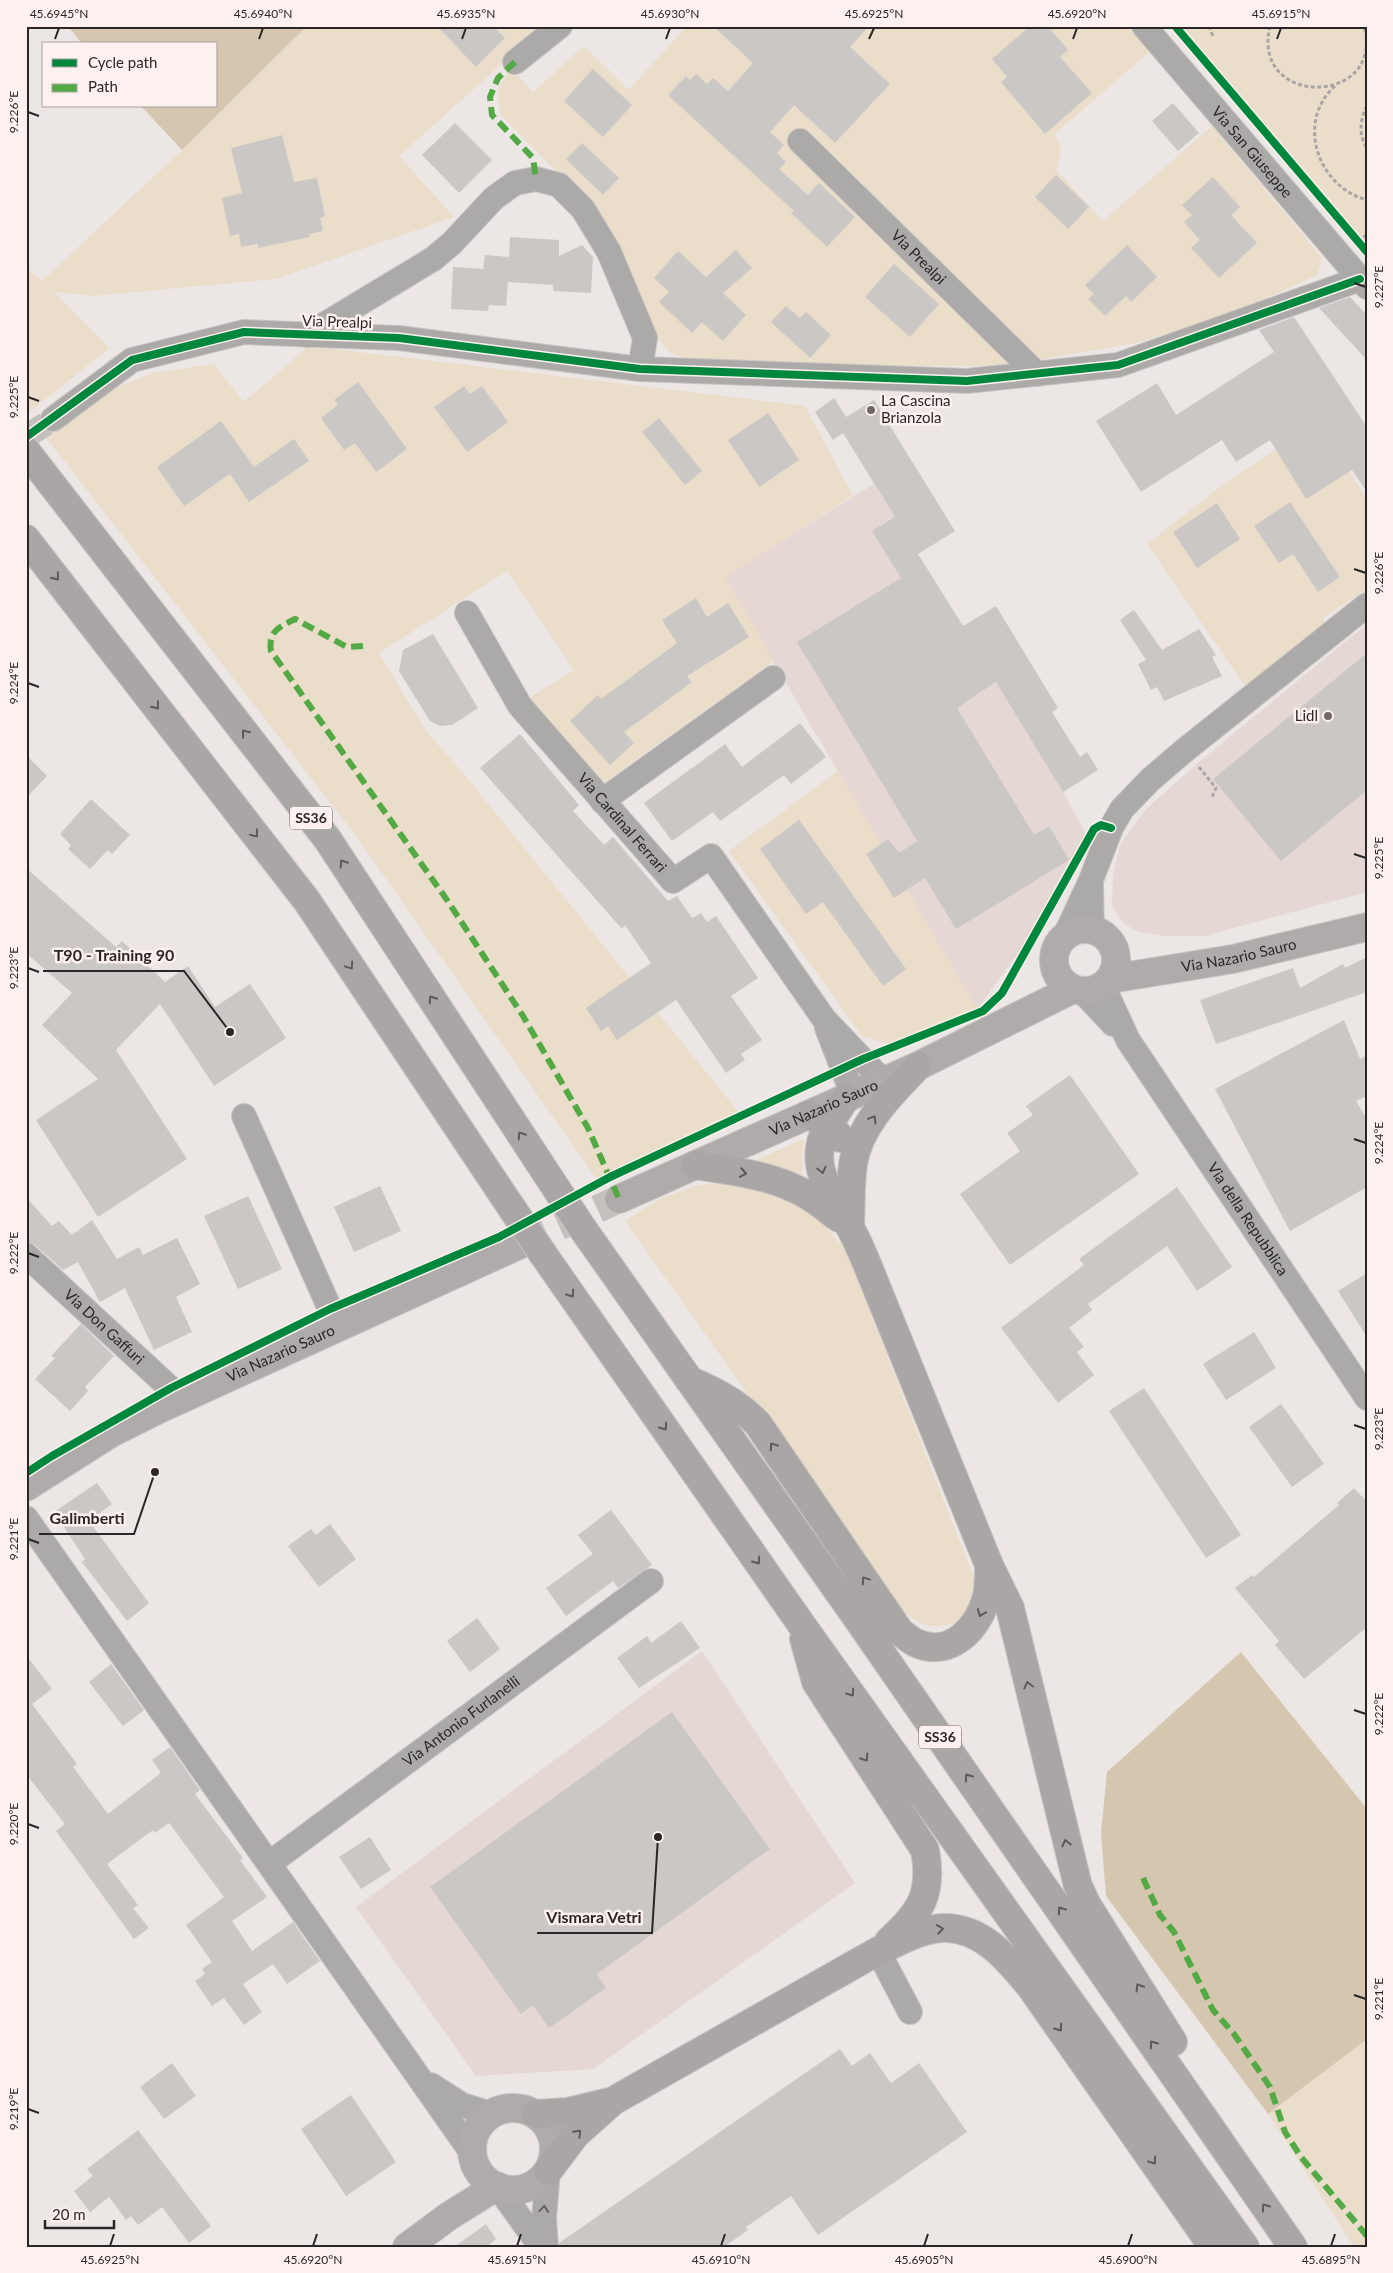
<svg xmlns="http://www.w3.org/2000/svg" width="1393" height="2273" font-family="Lato,sans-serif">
  <rect width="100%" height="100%" fill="#ece6e4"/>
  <path fill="#e4d7d4" d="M874,484L895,517L974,697L997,682L1063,792L1087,836L1020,951L977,1009L724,577Z
    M1367,624V892L1204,936H1164L1138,932L1123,923L1112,905L1113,875L1120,845L1145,810L1200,761Z
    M702,1651L855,1883L593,2069L476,2076L356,1907Z"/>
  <path fill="#eaddca" d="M307,26H544L399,156L454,217L276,279L93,296L54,292L109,348L27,414L26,267L42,281L182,150Z
    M687,26H1128L1149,52L1055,134L1061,148L1057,171L1103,221L1212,126L1322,258L1317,275L1236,312L1136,343L1002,366H718L689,361L670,352L655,335L595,211L501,115C495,93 496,86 512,69L533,92L584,46L629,90Z
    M1182,26H1367V246Z
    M309,346L805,406L853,496L725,577L774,661L603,783L596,780L527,699L574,670L507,571L379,653L426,731L463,773L745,1120L600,1184L356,836L45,436L107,392L152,373L213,364L244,402Z
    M1315,421L1367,498V589L1324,617V633L1247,689L1147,544L1225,483L1271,453Z
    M838,771L977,1009L889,1044L862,1036L729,851Z
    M804,1139L802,1159L803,1183L749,1163Z
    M737,1182L781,1194L822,1223L845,1249L975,1580L969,1605L957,1623C928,1629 923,1627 900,1609L625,1221L661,1198L698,1185Z
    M1367,2039V2247H1354L1268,2114Z"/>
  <path fill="#d5c7af" d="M68,26H307L182,150L141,106H216V44H82Z
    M1241,1652L1367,1809V2039L1268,2114L1106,1896L1101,1833L1107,1772Z"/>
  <path fill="#cbc7c5" d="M437,26H493L505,38L476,67Z
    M713,26H869L850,47L890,84L835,143L794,105L770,132L784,145L777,153L786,162L779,169L808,195L819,183L855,217L827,247L791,213L794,211L668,95L686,76L690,80L696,74L707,84L713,78L728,91L753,63Z
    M1030,26H1048L1068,50L1060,57L1092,93L1045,134L1001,82L1007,77L992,59Z
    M593,69L632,105L603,137L564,101Z
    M1173,103L1199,133L1178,151L1152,121Z
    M455,123L492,160L459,193L422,155Z
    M282,135L294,182L317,178L325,216L320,218L323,231L309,234L310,237L258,248V244L241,247L239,234L230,236L222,198L242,193L231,148Z
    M582,143L619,178L603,195L566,159Z
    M1056,175L1089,207L1068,229L1035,197Z
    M1213,177L1240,207L1231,215L1257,243L1219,278L1191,248L1200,240L1184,222L1192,215L1182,205Z
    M510,237L559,240V256L582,245L593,257L591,293L553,291V285L508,282L506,306L489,305L488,311L451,309L453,267L483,269L485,255L509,257Z
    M1127,245L1157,277L1131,302L1126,296L1105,316L1088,299L1094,294L1085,285Z
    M736,250L752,268L723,293L746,315L723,341L702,322L692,333L659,302L669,292L654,278L678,251L706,277Z
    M894,264L939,304L910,337L865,297Z
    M1350,297L1367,315V360L1319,308Z
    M786,306L800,318L806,312L831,335L810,358L771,322Z
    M1294,317L1367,427V492L1352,470L1306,499L1270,440L1236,462L1222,440L1141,492L1096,421L1157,383L1176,415L1274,352L1259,330Z
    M358,382L407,449L376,472L355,443L344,450L321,418L338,405L334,400Z
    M464,386L470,394L482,386L508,422L467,452L434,407Z
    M834,398L846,417L874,400L955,531L918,554L963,626L996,606L1058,708L1052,712L1080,757L1087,752L1098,770L1063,792L996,682L957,708L1034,835L1049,826L1069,860L956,929L925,878L894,898L866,854L888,839L899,853L917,841L797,642L901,578L872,531L895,517L843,433L833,440L815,412Z
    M768,413L799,460L759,487L728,440Z
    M659,418L702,471L685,485L642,432Z
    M221,421L254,467L294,439L309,461L249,502L230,474L184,506L157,467Z
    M1290,502L1340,577L1318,592L1293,554L1279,563L1254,526Z
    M1217,503L1240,539L1197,568L1173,532Z
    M696,598L707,617L728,603L749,637L687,676L692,682L624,732L634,743L610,765L570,721L598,695L601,699L677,643L662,620Z
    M1134,610L1162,650L1199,629L1216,655L1212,657L1222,676L1164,701L1157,687L1151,690L1138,664L1146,660L1120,620Z
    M433,634L478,708L452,725L440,726L430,721L399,671L403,650Z
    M1367,653V790L1281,861L1213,779Z
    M800,723L826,757L791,784L784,775L720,821L713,812L672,841L644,803L725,744L742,767Z
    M520,734L579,805L573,811L604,845L613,837L668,901L677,896L692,918L701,913L707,922L716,916L758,978L731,996L762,1040L741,1054L745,1060L726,1073L676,1000L617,1040L608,1026L601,1031L586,1008L651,963L625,925L622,929L480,768Z
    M26,755L47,776L26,798Z
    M91,799L130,835L112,854L108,850L90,869L68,849L71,845L60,834Z
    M799,820L906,969L883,986L823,902L806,914L760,849Z
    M26,868L116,947L122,941L165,982L188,966L215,1007L250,984L286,1038L214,1086L160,1004L116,1050L187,1159L98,1217L36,1120L98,1079L42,1025L72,993L26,953Z
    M1367,957V992L1216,1044L1200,1000L1293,968L1300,988L1343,964L1345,968Z
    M1344,1020L1360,1059L1367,1055V1096L1356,1101L1367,1119V1187L1290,1231L1215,1089Z
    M1070,1075L1139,1174L1010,1265L960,1194L1020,1151L1007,1133L1033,1115L1026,1106Z
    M380,1186L401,1231L354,1252L334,1207Z
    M1177,1187L1232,1267L1197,1291L1167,1246L1088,1304L1092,1310L1069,1328L1084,1347L1077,1352L1094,1375L1058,1403L1001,1328L1084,1265L1079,1259Z
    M248,1196L282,1269L238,1289L204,1216Z
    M26,1197L52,1226L59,1221L72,1235L92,1220L117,1259L139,1247L143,1255L177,1238L200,1284L176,1297L192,1332L154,1350L125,1288L100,1302L78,1262L63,1270L35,1245L26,1242Z
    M1367,1273V1337L1338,1291Z
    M81,1324L114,1356L85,1387L88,1391L70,1411L35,1379L55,1358L51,1356Z
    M1254,1332L1276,1368L1226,1400L1203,1364Z
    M1144,1388L1241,1535L1206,1558L1109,1411Z
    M1281,1404L1324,1464L1292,1487L1249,1427Z
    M97,1483L112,1504L89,1521L149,1603L127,1621L82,1562L85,1559L54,1512Z
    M1354,1488L1367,1502V1627L1304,1679L1275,1645L1279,1641L1235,1588L1252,1575L1254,1577L1339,1505L1337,1503Z
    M611,1510L652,1565L618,1588L613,1581L566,1616L546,1588L593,1554L578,1535Z
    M330,1524L356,1559L319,1587L288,1546L311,1529L316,1535Z
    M477,1618L500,1649L470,1672L447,1641Z
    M681,1621L700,1648L639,1688L617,1658L647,1636L651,1643Z
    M26,1655L52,1689L32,1704L77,1764L73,1767L108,1814L161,1773L152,1760L170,1747L200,1790L195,1794L243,1858L240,1860L267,1897L232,1921L252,1951L293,1922L320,1961L287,1984L273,1964L243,1984L262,2012L244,2025L224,1998L212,2006L195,1981L205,1974L202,1969L212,1962L186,1925L224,1897L169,1823L155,1833L153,1830L107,1864L138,1905L133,1908L149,1928L134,1939L56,1831L65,1824L26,1774Z
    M111,1664L144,1710L123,1726L89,1682Z
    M672,1712L770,1849L597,1974L606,1988L549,2028L533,2005L521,2014L430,1887Z
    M370,1837L391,1870L361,1889L339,1857Z
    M840,2049L852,2066L870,2053L891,2083L919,2063L967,2132L818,2235L791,2196L746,2227L748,2230L724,2247H560L559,2243Z
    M172,2063L196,2096L164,2119L140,2087Z
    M351,2095L396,2162L346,2196L301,2129Z
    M138,2130L211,2226L189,2243L162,2207L138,2225L131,2216L126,2220L109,2197L90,2212L74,2191L93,2176L87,2169Z
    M486,2224L496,2239L486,2247H454Z"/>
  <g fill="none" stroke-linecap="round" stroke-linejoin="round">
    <path stroke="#c5c0be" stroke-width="24" stroke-dasharray="24 12" stroke-linecap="butt" d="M26,437L53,419"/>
    <path stroke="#c5c0be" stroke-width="28" stroke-dasharray="28 14" stroke-linecap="butt" d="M521,1244L619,1199"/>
    <defs>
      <g id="minor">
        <path id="s1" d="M1144,26L1367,287"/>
        <path d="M515,62L560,26"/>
        <path id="s2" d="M800,141L1037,374"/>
        <path d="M307,335L433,259L452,243L494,198L515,183L536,179L559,185L583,209L609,252L645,338L640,369"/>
        <path d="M53,419L132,360L244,332L399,338L640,369L967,381L1118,365L1360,279"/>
        <path id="s3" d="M467,613L520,706L673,881L711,856L824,1019L883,1081"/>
        <path d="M602,801L773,678"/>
        <path d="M1091,885L1092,930"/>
        <path d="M1064,938L1091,880L1111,828L1122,809L1151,779L1185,750L1367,605"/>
        <path id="s4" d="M1103,986L1128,1040L1367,1398"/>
        <path d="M1083,992L1113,1024"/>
        <path d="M827,1028L853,1095"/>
        <path d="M244,1116L338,1327"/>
        <path id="s5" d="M26,1255L182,1399"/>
        <path d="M26,1518L472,2153"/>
        <path id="s6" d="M270,1863L651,1581"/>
        <path d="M878,1951L910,2012"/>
        <path d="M431,2085L462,2105L491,2114"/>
        <path d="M497,2186L541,2247"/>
        <path d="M546,2247L544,2218L548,2171"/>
      </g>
      <g id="major">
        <circle cx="1085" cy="960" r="31"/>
        <path id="s7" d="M1110,979L1233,959L1367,927"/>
        <path id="s8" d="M619,1199L918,1066L1073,989"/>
        <path id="s9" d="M26,1487L111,1433L159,1409L521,1244"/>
        <circle cx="513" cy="2149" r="41"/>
        <path d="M407,2247L449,2216L497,2186"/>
      </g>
      <path id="highway" d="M26,451L328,840L548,1176
        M26,539L307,901L511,1207
        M846,1098C837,1112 826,1126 821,1142C813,1173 834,1199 848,1224C855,1235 860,1248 865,1259L989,1565L1010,1608L1078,1886L1087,1905L1173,2042
        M808,1115L830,1124L840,1138
        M695,1165C733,1171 773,1175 807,1195C818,1201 829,1211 839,1218
        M850,1226C851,1206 850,1185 853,1164C859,1125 892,1093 918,1066
        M583,1229L857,1618L1293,2247
        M543,1254L799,1621L1245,2247
        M689,1380C716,1392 737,1402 758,1424L900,1632C905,1635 910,1640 916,1643C951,1659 979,1627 987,1596C989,1586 989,1575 989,1565
        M804,1639L816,1682L925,1850C933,1894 921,1912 889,1941
        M536,2114L567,2112L609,2102
        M548,2171L576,2134L613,2101L878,1951C899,1942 924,1927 947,1928C984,1929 1009,1961 1030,1986L1213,2247"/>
    </defs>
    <use href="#minor" stroke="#c8c4c2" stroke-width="26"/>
    <use href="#major" stroke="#c8c4c2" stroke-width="30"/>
    <use href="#highway" stroke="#c8c4c2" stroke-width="30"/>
    <path stroke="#a9a5a5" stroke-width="3" stroke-dasharray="4 2.5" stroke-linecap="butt" d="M1209,26L1213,36
      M1270,26C1250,109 1386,106 1364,26
      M1335,86C1295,122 1318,187 1367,200
      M1367,106C1360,119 1358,135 1367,148
      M1359,242L1367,234
      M1199,767L1216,788L1212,797"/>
    <use href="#minor" stroke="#abaaa8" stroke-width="24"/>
    <use href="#major" stroke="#b0abab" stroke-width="28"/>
    <use href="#highway" stroke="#aba6a6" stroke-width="28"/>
    <defs>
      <path id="highway-bridge" d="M548,1176L583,1229
        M511,1207L543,1254"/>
    </defs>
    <use href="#highway-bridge" stroke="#c8c4c2" stroke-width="30" stroke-linecap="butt"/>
    <use href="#highway-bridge" stroke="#aba6a6" stroke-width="28"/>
    <path stroke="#53aa44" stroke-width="6" stroke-dasharray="12 6" stroke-linecap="butt" d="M515,62L498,78L490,97L492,115L533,158L536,179
      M363,646L347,647L295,619C279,627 268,631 271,651L447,900L523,1016L588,1128L619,1199
      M1143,1878L1160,1915L1174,1932L1213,2010L1234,2034L1270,2087L1285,2132L1301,2157L1367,2236"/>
    <defs>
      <path id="cycleway" d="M1175,26L1367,252
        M26,437L132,360L244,332L399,338L640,369L967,381L1118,365L1360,279
        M26,1473L52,1456L171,1388L330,1309L499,1237L610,1177L863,1059L983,1011L1002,993L1094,829L1101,825L1111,828"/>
    </defs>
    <use href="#cycleway" stroke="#fcf1ee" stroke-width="11"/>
    <use href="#cycleway" stroke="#00873e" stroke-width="8"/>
  </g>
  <defs><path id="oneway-chevron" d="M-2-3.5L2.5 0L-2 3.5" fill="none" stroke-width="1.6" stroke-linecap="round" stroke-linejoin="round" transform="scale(1.25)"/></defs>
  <g stroke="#5e5959">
    <use href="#oneway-chevron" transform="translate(56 577) rotate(52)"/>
    <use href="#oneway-chevron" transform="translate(156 706) rotate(52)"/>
    <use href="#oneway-chevron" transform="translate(245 733) rotate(-128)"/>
    <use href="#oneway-chevron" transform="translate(255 834) rotate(52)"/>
    <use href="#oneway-chevron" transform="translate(343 863) rotate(-123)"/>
    <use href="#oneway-chevron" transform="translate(350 966) rotate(56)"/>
    <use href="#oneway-chevron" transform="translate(432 999) rotate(-123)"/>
    <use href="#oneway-chevron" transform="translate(873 1119) rotate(-59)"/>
    <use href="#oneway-chevron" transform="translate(521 1135) rotate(-123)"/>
    <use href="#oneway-chevron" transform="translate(822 1170) rotate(77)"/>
    <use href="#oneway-chevron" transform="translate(743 1173) rotate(10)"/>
    <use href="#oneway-chevron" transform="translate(571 1294) rotate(55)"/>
    <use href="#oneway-chevron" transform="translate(664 1427) rotate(55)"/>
    <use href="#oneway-chevron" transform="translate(773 1446) rotate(-124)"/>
    <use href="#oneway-chevron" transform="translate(757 1561) rotate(55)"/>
    <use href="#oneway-chevron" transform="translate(865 1580) rotate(-124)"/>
    <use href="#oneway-chevron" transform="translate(981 1613) rotate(112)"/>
    <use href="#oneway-chevron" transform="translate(1028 1685) rotate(-103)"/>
    <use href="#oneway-chevron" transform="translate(851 1693) rotate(55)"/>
    <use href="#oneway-chevron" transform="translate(865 1758) rotate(57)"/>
    <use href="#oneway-chevron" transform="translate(968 1777) rotate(-125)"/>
    <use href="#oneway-chevron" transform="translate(1066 1843) rotate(-103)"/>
    <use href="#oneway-chevron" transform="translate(1061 1910) rotate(-125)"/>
    <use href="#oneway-chevron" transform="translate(940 1929) rotate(-9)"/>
    <use href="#oneway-chevron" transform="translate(1139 1987) rotate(-122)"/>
    <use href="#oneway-chevron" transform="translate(1059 2028) rotate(55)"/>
    <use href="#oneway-chevron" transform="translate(1153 2044) rotate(-125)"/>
    <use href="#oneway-chevron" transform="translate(578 2133) rotate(-46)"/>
    <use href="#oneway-chevron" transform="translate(1153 2161) rotate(55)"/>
    <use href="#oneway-chevron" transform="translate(1265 2207) rotate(-125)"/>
  </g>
  <use stroke="#646160" href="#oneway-chevron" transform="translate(544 2209) rotate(-85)"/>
  <path fill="none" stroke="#2a2625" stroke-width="2" d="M55,39L59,28M259,39L263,28M462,39L466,28M666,39L670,28M869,39L874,28M1073,39L1077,28M1277,39L1281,28M28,112L39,116M1354,283L1366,287M28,397L39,401M1354,569L1366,573M28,683L39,687M1354,854L1366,858M28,968L39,972M1354,1139L1366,1143M28,1253L39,1257M1354,1425L1366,1429M28,1539L39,1543M1354,1710L1366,1714M28,1824L39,1828M1354,1995L1366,1999M28,2109L39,2113M110,2246L114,2234M313,2246L317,2234M517,2246L521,2234M721,2246L725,2234M924,2246L928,2234M1128,2246L1132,2234M1331,2246L1335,2234"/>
  <g fill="#6e6968" stroke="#fcf1ee" stroke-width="2">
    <circle cx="871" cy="410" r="5"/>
    <circle cx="1328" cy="716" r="5"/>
  </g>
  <g text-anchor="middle" stroke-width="5" stroke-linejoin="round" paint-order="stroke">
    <g fill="#fcf1ee" stroke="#696361" stroke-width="1">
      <rect x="290" y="806.5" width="42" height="23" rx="4"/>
      <rect x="919" y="1725.5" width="42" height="23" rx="4"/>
    </g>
    <g font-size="14" font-weight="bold" fill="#2a2625">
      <text x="311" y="823">SS36</text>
      <text x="940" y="1742">SS36</text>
    </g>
    <g font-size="15" fill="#2a2625" stroke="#fcf1ee">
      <text dy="5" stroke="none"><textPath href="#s1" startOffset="166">Via San Giuseppe</textPath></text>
      <text dy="5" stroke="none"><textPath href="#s2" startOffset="166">Via Prealpi</textPath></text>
      <text transform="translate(337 322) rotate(2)" y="5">Via Prealpi</text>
      <text dy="5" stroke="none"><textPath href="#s3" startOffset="262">Via Cardinal Ferrari</textPath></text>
      <text dy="5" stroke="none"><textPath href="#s7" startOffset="131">Via Nazario Sauro</textPath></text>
      <text dy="5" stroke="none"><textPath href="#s8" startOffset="224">Via Nazario Sauro</textPath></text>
      <text dy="5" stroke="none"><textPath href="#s4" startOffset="275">Via della Repubblica</textPath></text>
      <text dy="5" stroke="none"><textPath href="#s5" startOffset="106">Via Don Gaffuri</textPath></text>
      <text dy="5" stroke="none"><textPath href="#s9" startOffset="288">Via Nazario Sauro</textPath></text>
      <text dy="5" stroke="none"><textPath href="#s6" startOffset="238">Via Antonio Furlanelli</textPath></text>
    </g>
    <g font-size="15" fill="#2a2625" stroke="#fcf1ee" text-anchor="start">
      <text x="881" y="406">La Cascina<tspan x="881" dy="17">Brianzola</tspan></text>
      <text x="1318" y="721" text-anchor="end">Lidl</text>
    </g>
  </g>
  <path fill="none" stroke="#2a2625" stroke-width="2" d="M230 1032L184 971H43M155 1472L134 1534H39M658 1837L652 1933H537"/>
  <g fill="#2a2625" stroke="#fcf1ee" stroke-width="2">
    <circle cx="230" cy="1032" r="5"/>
    <circle cx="155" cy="1472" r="5"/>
    <circle cx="658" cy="1837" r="5"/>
  </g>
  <g font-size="16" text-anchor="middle" font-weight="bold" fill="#2a2625" stroke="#fcf1ee" stroke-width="5" stroke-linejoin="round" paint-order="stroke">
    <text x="114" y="961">T90 - Training 90</text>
    <text x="87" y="1524">Galimberti</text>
    <text x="594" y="1923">Vismara Vetri</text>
  </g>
  <rect width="1393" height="2273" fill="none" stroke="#fcf1ee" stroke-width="55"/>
  <rect x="42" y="42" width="175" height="65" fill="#fcf1ee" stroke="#a8a09e"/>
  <rect x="52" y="59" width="25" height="8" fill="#00873e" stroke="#a8a09e"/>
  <text x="88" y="68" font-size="15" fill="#2a2625">Cycle path</text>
  <rect x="52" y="84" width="25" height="8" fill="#53aa44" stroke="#a8a09e"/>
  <text x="88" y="92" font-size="15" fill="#2a2625">Path</text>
  <path d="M45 2220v8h69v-8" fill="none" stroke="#2a2625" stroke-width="2.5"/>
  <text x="52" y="2220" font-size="15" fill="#2a2625" stroke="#fcf1ee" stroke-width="4" paint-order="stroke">20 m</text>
  <rect x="28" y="28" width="1338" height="2218" fill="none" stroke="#2a2625" stroke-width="2"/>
  <g font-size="12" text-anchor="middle" fill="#2a2625">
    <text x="59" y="18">45.6945°N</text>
    <text x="263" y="18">45.6940°N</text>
    <text x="466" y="18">45.6935°N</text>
    <text x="670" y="18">45.6930°N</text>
    <text x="874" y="18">45.6925°N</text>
    <text x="1077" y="18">45.6920°N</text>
    <text x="1281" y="18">45.6915°N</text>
    <text transform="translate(14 112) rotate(-90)" y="4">9.226°E</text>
    <text transform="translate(1379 287) rotate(-90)" y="4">9.227°E</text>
    <text transform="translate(14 397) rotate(-90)" y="4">9.225°E</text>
    <text transform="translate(1379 573) rotate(-90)" y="4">9.226°E</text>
    <text transform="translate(14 683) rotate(-90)" y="4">9.224°E</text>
    <text transform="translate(1379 858) rotate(-90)" y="4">9.225°E</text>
    <text transform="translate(14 968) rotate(-90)" y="4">9.223°E</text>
    <text transform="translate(1379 1143) rotate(-90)" y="4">9.224°E</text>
    <text transform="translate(14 1253) rotate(-90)" y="4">9.222°E</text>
    <text transform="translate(1379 1429) rotate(-90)" y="4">9.223°E</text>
    <text transform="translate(14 1539) rotate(-90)" y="4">9.221°E</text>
    <text transform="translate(1379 1714) rotate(-90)" y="4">9.222°E</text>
    <text transform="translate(14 1824) rotate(-90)" y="4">9.220°E</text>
    <text transform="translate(1379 1999) rotate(-90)" y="4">9.221°E</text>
    <text transform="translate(14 2109) rotate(-90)" y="4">9.219°E</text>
    <text x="110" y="2264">45.6925°N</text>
    <text x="313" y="2264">45.6920°N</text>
    <text x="517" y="2264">45.6915°N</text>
    <text x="721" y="2264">45.6910°N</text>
    <text x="924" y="2264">45.6905°N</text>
    <text x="1128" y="2264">45.6900°N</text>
    <text x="1331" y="2264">45.6895°N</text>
  </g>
</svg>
